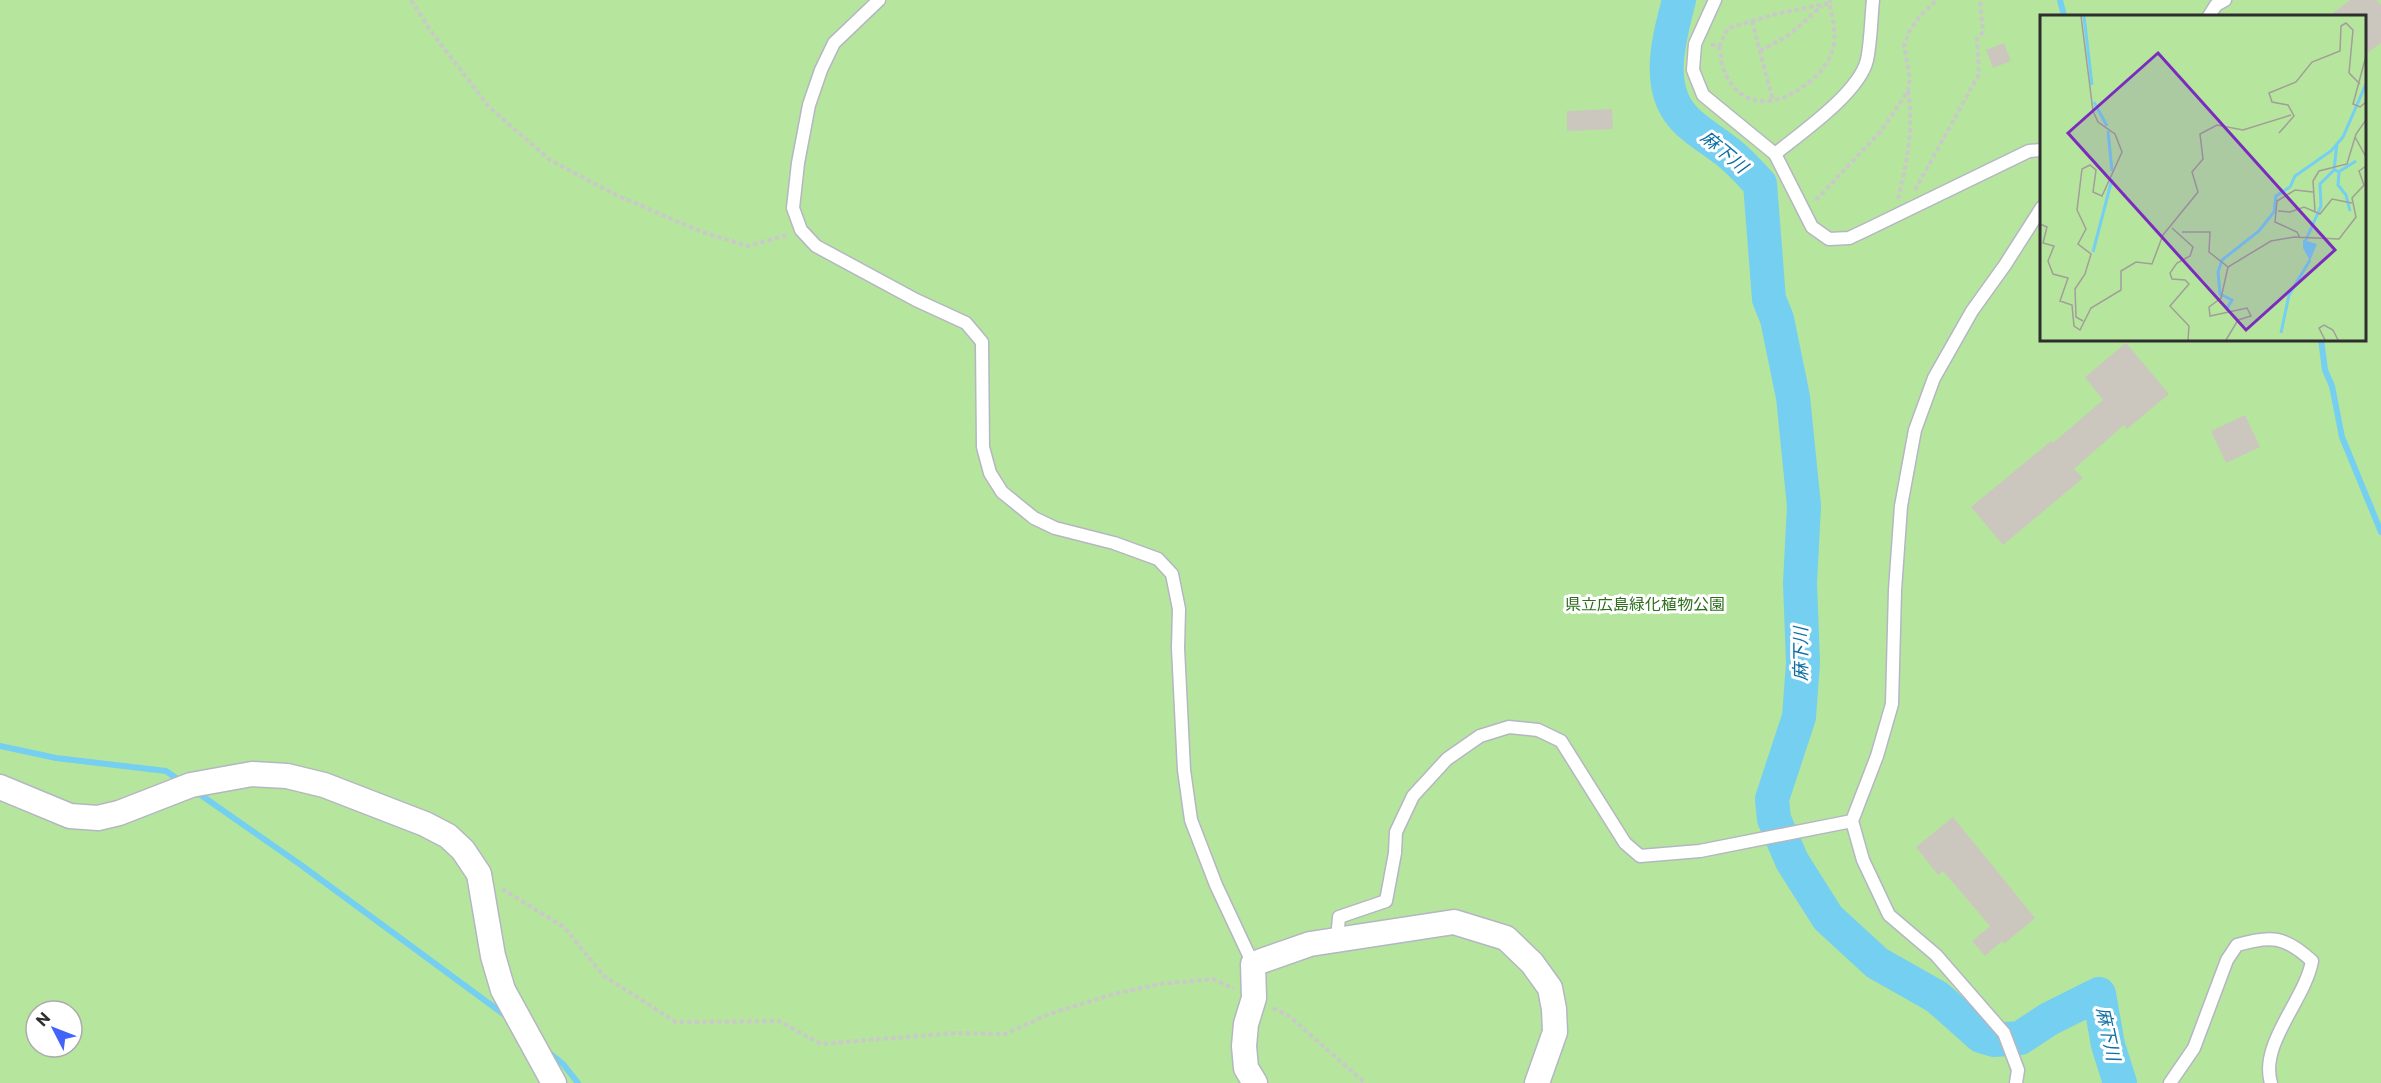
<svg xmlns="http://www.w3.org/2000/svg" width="2381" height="1083" font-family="Commissioner,'Noto Sans JP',sans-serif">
  <rect width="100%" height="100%" fill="#efe9e1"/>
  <path fill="#b6e59e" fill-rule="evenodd" d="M0,0H2381V1083H0ZM2042,16H2364V339H2042ZM36,1011H72V1047H36Z"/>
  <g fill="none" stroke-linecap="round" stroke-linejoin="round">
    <path stroke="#75cff0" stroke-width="6" d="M2060,0L2064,16
      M2321,339L2325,370L2332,386L2342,437L2381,532
      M0,746L56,758L166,771L182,782
      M195,791L301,865L506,1016
      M547,1051L563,1064L578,1083"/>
    <path stroke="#75cff0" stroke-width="34" d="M1679,0C1669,39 1653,92 1689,123C1702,135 1717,143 1730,154C1741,163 1750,173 1760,184L1769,299L1777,319L1793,397L1804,506L1800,583L1803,663L1799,717L1772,799L1774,819L1792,861L1828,918L1877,963L1937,997L1981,1036L1994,1040L2020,1038L2049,1019L2099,994L2108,1045L2120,1083"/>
  </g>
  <path fill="#cbc7bf" d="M2350,0H2377L2381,5V43L2364,55V16H2329Z
    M2004,43L2011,61L1993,68L1986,50Z
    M1612,109L1613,129L1567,131V111Z
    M2126,343L2169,394L2127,429L2124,425L2074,469L2083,478L2003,545L1971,507L2051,441L2053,443L2103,400L2085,377Z
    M2245,415L2260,447L2226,463L2211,431Z
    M1953,817L2035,918L2004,944L2002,941L1985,956L1972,941L1990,926L1943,871L1938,875L1916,847Z"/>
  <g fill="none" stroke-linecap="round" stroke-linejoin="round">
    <defs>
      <path id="service" d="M879,0L834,43L821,70L809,105L798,163L793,208L801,230L816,246L916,300L966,323L982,342L983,447L990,473L1002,492L1034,518L1055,528L1114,543L1158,559L1172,574L1179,609L1178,648L1184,770L1191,820L1216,885L1253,964
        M1715,0L1695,44L1693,70L1703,95L1775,154L1812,227L1829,239L1849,238L1864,231L2029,151L2042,150
        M2209,16L2216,5L2225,0
        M1775,154C1801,133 1859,93 1867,60C1871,41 1871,19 1873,0
        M1337,940L1339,917L1386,901L1395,853L1396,832L1413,796L1447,759L1480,736L1509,727L1538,730L1561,741L1625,843L1640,856L1700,851L1852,821
        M2016,1083L2018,1070L2004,1033L1936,955L1889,915L1863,860L1852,821L1877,756L1892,704L1895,590L1901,506L1915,430L1934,378L1972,311L2005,265L2042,207
        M2170,1083L2194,1048L2227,960L2237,945C2271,935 2285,936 2312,961C2305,1000 2259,1044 2271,1083"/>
      <path id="minor" d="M0,787L70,816L98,818L119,813L191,785L252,774L287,776L324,785L425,824L448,836L463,850L479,874L493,956L503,990L554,1083
        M1255,1083L1246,1068L1244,1046L1246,1024L1254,998L1253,964L1310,944L1454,922L1506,938L1532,963L1550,988L1554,1009L1555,1032L1537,1083"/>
    </defs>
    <use href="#service" stroke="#b4b7c1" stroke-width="15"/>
    <use href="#minor" stroke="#b4b7c1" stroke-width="27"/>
    <path stroke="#c9c9c9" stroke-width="4" stroke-dasharray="4.5 3" stroke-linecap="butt" d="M411,0L430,30L490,108L550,160L616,195L702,232L748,246L787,235
      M1752,21L1773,101
      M1711,44L1719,47C1721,55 1721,63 1724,70C1739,109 1775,108 1804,86C1815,78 1827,66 1831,54C1838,37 1833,20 1829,3L1831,0
      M1719,47L1728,28L1776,14L1829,3
      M1760,51L1789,35L1822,6
      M1915,190L1979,74L1977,39L1983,32L1980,0
      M1898,199C1907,163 1914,127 1908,91
      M1816,200L1882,130L1908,91L1910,78L1904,46L1909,32L1920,16L1937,0
      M502,889L564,927L604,976L676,1022L779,1021L821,1044L955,1033L1005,1034L1049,1014L1114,994L1160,984L1213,979L1234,989
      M1273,1008L1289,1016L1365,1083"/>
    <use href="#service" stroke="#fff" stroke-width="12"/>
    <use href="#minor" stroke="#fff" stroke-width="24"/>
  </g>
  <g text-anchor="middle" stroke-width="6" stroke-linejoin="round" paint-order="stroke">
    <g font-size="16" fill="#2c6e1b" stroke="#fff">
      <text x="1645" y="610">県立広島緑化植物公園</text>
    </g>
    <g font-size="18" font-style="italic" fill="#0d6fa3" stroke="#fff">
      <text transform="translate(1724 152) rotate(40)" y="6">麻下川</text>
      <text transform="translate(1801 654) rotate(-90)" y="6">麻下川</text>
      <text transform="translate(2108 1034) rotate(78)" y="6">麻下川</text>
    </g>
  </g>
  <g transform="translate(2040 15)">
    <rect width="326" height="326" fill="#efe9e1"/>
    <path d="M0,1H325V325H0Z" fill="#b6e59e"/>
    <path d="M263,225L277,229L270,246L263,233Z" fill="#75cff0"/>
    <path fill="none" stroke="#75cff0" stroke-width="3" d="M44,1L52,70M54,87L67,111M68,116L72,156M295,155L299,157L298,170L306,180L310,196M300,156L316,146M265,227L281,191L280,169L294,155L297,128M53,237L72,164M186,295L192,285L180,279L178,257L182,245L219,216L234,197L236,181L250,172L255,161L291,136L303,122L326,69M241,318L249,280L270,245"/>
    <path fill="none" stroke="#a29e99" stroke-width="1.5" d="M41,1L53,96L58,107L75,119L82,137L62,181L53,177L56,155L50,150L42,154L37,195L46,214L38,229L51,239L45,259L35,274L36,302L43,306M326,41L313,89L320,92L326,87M239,118L254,101L248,90L232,87L229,78L256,67L272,47L300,36L301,11L306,8L313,15L309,58L320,69M315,122L326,142M238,196L250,197L264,192L280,199L292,184L312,188M275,196L273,166L279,156L307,149L316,119L326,105M0,209L7,212L3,228L14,231L8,246L13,259L28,263L20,286L32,290L34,311L40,315L51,293L81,275V256L96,247L112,249L123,220L158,177L152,157L163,144L160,119L177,110L203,115L251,100M132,213L153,232L150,241L137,248L130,258L132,264L145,265L149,269L130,291L149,311L148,325M142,217H170L169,237L188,252M260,223L257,217L235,207L237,186L255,175L273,177M186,325L198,305L211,301L207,293L170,301L169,292L181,283L188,252L231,226L254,222L299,224L316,202L312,183L324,170L319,156L326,151M285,325L279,313L284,310L293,315L298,325"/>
    <path fill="#7b2cbf" fill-opacity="0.15" stroke="#7b2cbf" stroke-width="3" d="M118,38L295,235L206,315L28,118Z"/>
    <rect width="326" height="326" fill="none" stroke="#2e2e2e" stroke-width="3"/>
  </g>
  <g transform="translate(54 1029) rotate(312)"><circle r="28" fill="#ffffff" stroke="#ababab" stroke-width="1.5"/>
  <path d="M0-4.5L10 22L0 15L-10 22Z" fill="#4264fb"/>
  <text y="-9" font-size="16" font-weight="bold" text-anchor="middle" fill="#2e2e2e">N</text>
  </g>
</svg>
